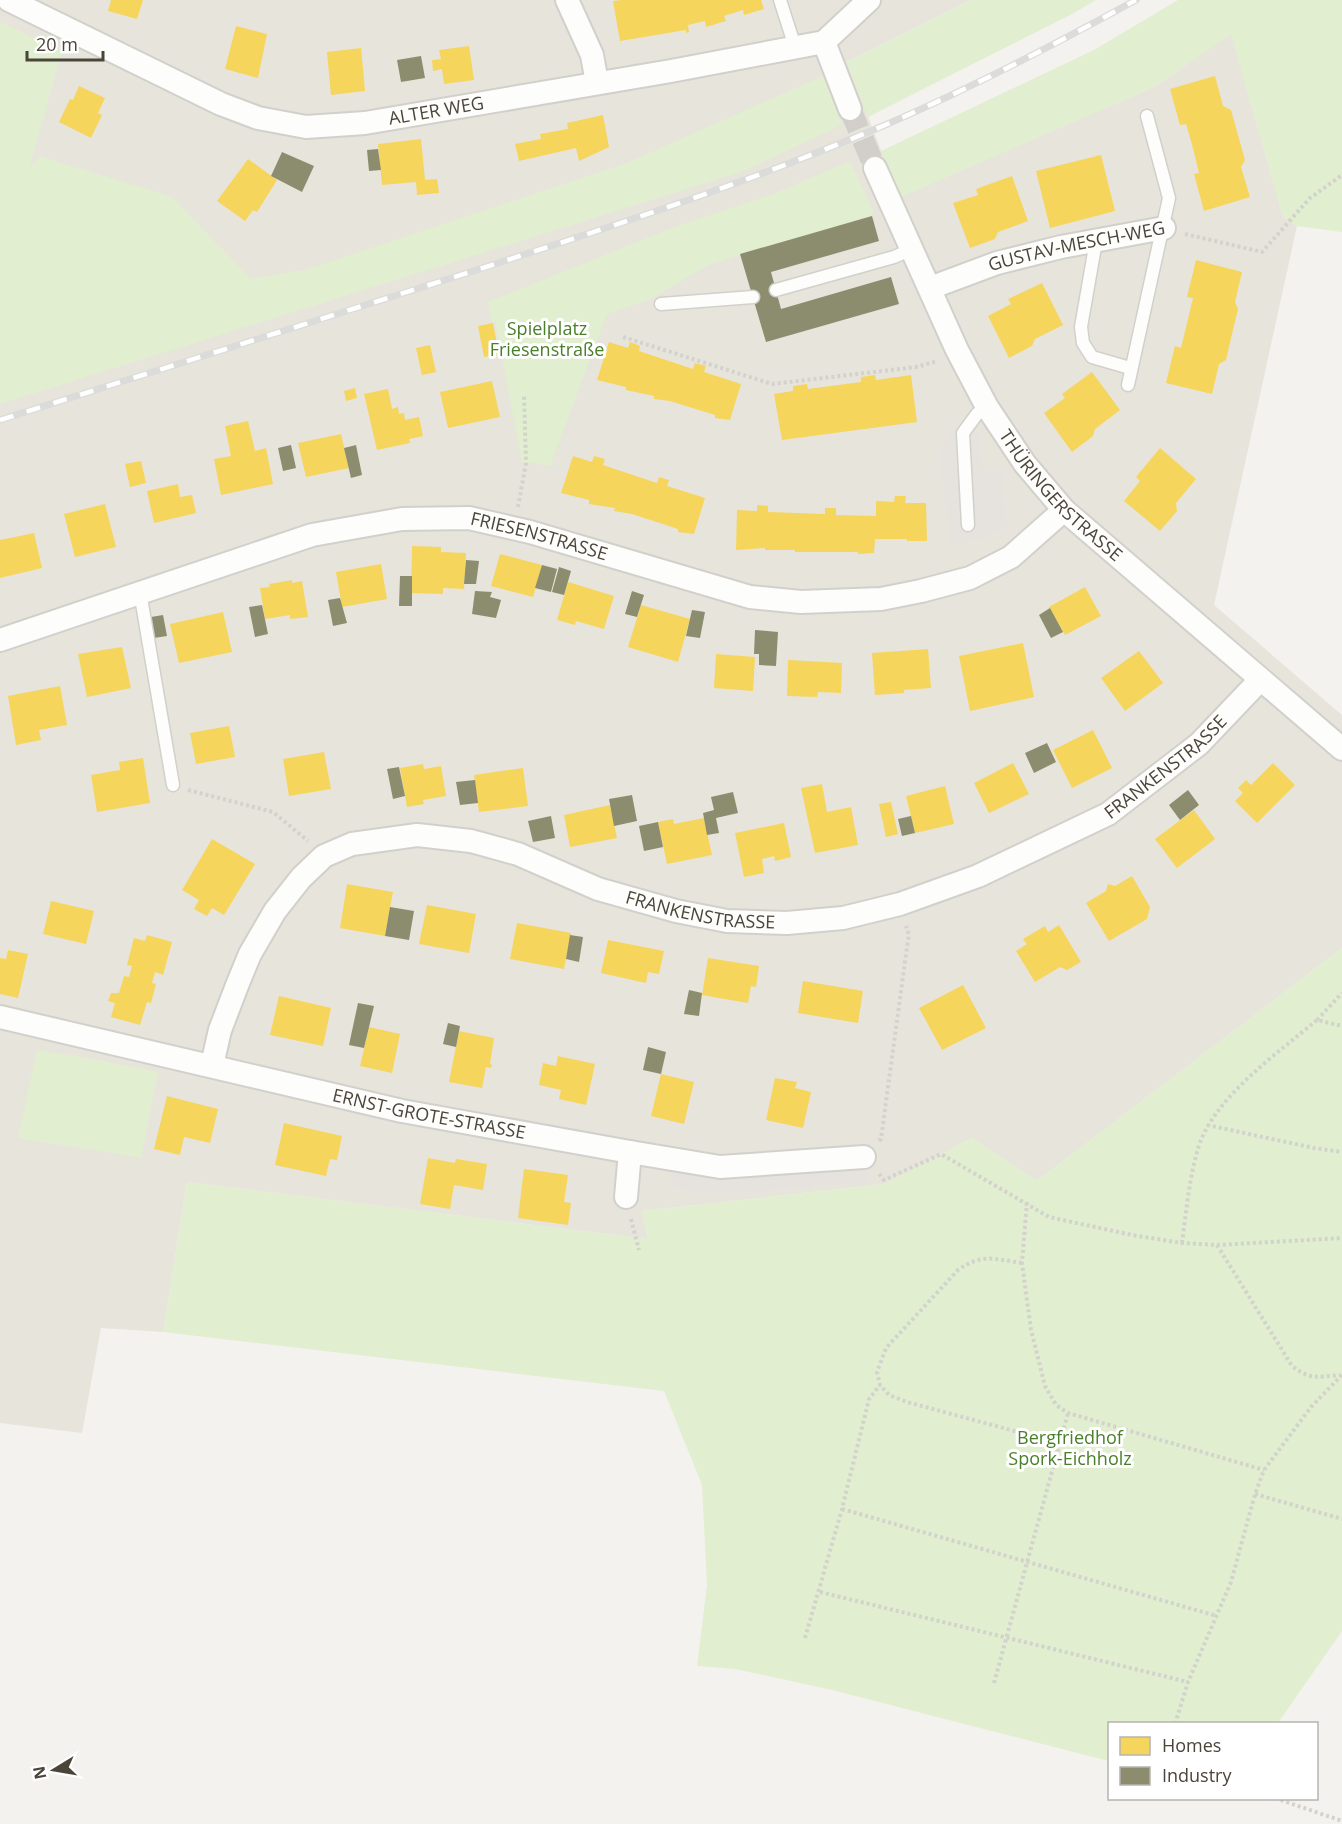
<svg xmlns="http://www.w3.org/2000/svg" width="1342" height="1824" font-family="'Open Sans',sans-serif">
  <rect width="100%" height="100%" fill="#f4f2ee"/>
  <path fill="#e7e4dc" d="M0,0H971L847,62L899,197L1156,86L1231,33L1283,217L1297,226L1214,605L1342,715V948L1037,1181L972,1138L884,1184L642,1211L648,1239L187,1182L163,1332L101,1328L82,1433L0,1423Z"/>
  <path fill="#e1eecf" d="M971,0H1096L1072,14L868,117L847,62Z
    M1178,0H1342V232L1297,226L1283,217L1231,34L1156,86L899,198L881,151L1094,50Z
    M0,22L62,51L29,169L40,156L172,197L251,279L307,269L624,164L823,76L842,125L744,171L0,404Z
    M850,161L873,211L872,216L708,265L651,299L607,314L550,466L522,462L495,322L492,323L488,302L677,226L778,192Z
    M1342,948V1631L1278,1723L1110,1724L1109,1761L832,1690L735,1669L697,1666L707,1585L702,1485L664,1391L163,1332L187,1182L648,1239L642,1211L884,1184L972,1138L1037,1181Z
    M37,1050L98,1060L158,1072L141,1158L18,1138Z"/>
  <path fill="#e6e3df" d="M957,426L980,435L983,471L1003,470L1007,529L978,540L950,546L939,448Z
    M867,1163L869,1182L733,1193H705L672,1188L670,1168Z"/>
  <path fill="#f6d55c" d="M111,0H143L137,19L108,11Z
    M622,0H761L764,9L744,15L743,10L724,16L726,21L706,27L705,21L688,25L689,32L686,33V30L620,41L613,1Z
    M236,26L267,34L258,78L225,69Z
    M469,46L474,80L444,84L442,69L433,71L432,60L441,59L439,50Z
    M361,48L365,91L331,95L327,52Z
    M1215,76L1223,106L1231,110L1245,160L1241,167L1250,197L1204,211L1194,174L1199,173L1193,148L1186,124L1180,125L1170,89Z
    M79,86L105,98L98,113L102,115L91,138L59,122L70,99L73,100Z
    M603,115L609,147L579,161L576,148L519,161L515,144L541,139L540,134L568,129L567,123Z
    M421,139L425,180L437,179L439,193L417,195L416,182L382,185L378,144Z
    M1101,155L1115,211L1050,228L1036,171Z
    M248,159L277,180L257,212L253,210L245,221L217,201Z
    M1012,176L1028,221L998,232L995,239L970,248L953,203L978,195L976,189Z
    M1196,260L1242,272L1235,302L1238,309L1232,334L1226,360L1219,364L1212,394L1166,383L1175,346L1181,348L1193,298L1187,297Z
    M1042,283L1063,325L1035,339L1032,346L1009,358L988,316L1011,304L1008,299Z
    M493,323L499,354L484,357L478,326Z
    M609,342L628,348L630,342L640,346L639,351L693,369L695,363L706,366L704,372L741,384L730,420L715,418V415L670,401L654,399V396L626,390V387L597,380Z
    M430,345L436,372L422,375L416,348Z
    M1092,372L1120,410L1095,429L1093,436L1072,452L1044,413L1065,398L1062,394Z
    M875,375L876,380L911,375L917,422L782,440L774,394L793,391V386L807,384L808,389L861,382V377Z
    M492,381L500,417L448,428L440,392Z
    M355,388L357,398L346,401L344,391Z
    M388,389L392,409L398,407L399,414L404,413L405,420L419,417L423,436L409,439L410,443L377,450L364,394Z
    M248,421L255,451L266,448L273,484L221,495L214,459L231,456L225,426Z
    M341,434L349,468L306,477L298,443Z
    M1160,448L1196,479L1176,503L1177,511L1160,531L1124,501L1140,481L1136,477Z
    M573,456L592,462L594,456L605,459L603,465L657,483L659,477L669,480L667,486L705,498L694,534L678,532V529L632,514L614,511L615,508L589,504V500L561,493Z
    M141,461L146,483L130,487L125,464Z
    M178,484L180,497L192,495L196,513L154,523L147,491Z
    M895,496H906L905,503H926L927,541H907V539H875L874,553L858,554V552H795V550H765V548L736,550L737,510L757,511V505L768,506V512L825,514V508H836V515L876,516V501L894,502Z
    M105,504L116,547L75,557L64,514Z
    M34,533L42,568L0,578V540Z
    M412,546L441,547V552L466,553L464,589L443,588V594L411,593Z
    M500,554L542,565L533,597L491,586Z
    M381,564L387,599L342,607L336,572Z
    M292,580V583L302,581L308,617L290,619V615L265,619L260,588L270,587L269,584Z
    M568,582L614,596L604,629L576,621L575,625L557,620Z
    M1085,587L1101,616L1065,635L1049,607Z
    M641,605L690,619L678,662L628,647Z
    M223,612L232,652L179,663L170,624Z
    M1023,643L1034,697L970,711L959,656Z
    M122,647L131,688L87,697L78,654Z
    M928,649L931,688L904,690V693L875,695L872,653Z
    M1139,651L1163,683L1125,711L1101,678Z
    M716,654L755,657L753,691L714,688Z
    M788,660L842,663L841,693L818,692L817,697L787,696Z
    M60,686L67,725L39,730L41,740L16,745L8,696Z
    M229,726L235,757L196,764L190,733Z
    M1093,730L1112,768L1072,788L1053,750Z
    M324,752L331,789L289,796L283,759Z
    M143,758L150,803L97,812L91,775L120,770L119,762Z
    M1013,763L1029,794L989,813L974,783Z
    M1273,763L1295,785L1257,823L1235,801L1243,793L1238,788L1246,780L1251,785Z
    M423,764L424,769L441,766L446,796L423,800L424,804L407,807L400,768Z
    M523,768L528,806L479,812L474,775Z
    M822,784L827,812L851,807L858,845L815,853L801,788Z
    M945,786L954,824L915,833L906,796Z
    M891,802L898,834L886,837L879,804Z
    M610,805L617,838L570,847L564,815Z
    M1194,810L1215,839L1177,868L1155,839Z
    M704,818L712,855L667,864L658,822L673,819L674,824Z
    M784,823L791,857L775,861L774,856L762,859L764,873L744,877L735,833Z
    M212,839L255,864L224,915L212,908L207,916L194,909L199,900L182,890Z
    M1132,876L1150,907L1147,919L1109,941L1086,903L1106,891L1108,884L1115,886Z
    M347,884L393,892L385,936L340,928Z
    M51,901L94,911L86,944L43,934Z
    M427,905L476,914L469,953L419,944Z
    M517,923L571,933L564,969L510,959Z
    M1059,925L1081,962L1067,970L1060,967L1035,982L1016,951L1027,944L1023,939L1045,926L1048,932Z
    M147,935L172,942L163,975L155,972L152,983L156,984L151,1003L147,1002L140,1025L111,1017L115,1003L108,1001L111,993H119L124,976L129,977L132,966L127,965L134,938L145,941Z
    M608,940L664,951L659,974L648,972L646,983L601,973Z
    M8,950L28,954L18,998L0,994V958L6,959Z
    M708,958L759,966L756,987L751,986L748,1003L702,995Z
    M803,981L863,991L858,1023L798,1013Z
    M963,985L986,1028L942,1050L919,1008Z
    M279,996L331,1008L323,1046L270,1035Z
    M369,1027L400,1034L392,1073L360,1066Z
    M459,1031L494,1038L490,1064L492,1065L491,1068L486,1067L482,1088L449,1082Z
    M558,1056L595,1064L586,1105L559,1099L561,1090L539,1085L543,1063L556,1066Z
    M661,1074L694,1082L684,1124L651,1116Z
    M775,1078L797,1082L795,1088L811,1092L803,1128L766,1120Z
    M167,1096L218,1109L210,1143L184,1137L180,1155L154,1149Z
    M284,1123L342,1136L337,1160L330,1159L326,1176L275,1165Z
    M428,1158L455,1163L456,1159L487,1164L483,1190L454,1185L450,1209L420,1204Z
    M524,1169L568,1175L564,1202L571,1203L568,1225L518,1218Z"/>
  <path fill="#8c8c6e" d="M421,56L425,78L401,82L397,60Z
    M378,149L381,170L369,171L367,150Z
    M282,152L314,166L302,192L271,176Z
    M872,216L879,241L771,272L781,309L891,277L899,304L766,342L740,254Z
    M291,445L296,468L283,471L278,448Z
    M356,445L362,475L351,478L344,448Z
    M466,560L479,561L476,584H464Z
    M542,565L557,569L551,592L535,588Z
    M559,567L571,571L564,595L552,592Z
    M400,576H412V606H399Z
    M475,591L492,592L490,597L501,600L496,618L472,614Z
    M632,591L644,595L637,617L625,614Z
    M340,598L347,623L333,626L328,600Z
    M262,605L268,634L255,637L249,607Z
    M1050,608L1063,632L1051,638L1039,615Z
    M692,610L705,612L700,638L686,636Z
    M163,615L167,636L154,638L151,617Z
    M755,630L778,632L776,666L759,665V654H754Z
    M1047,743L1056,762L1034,773L1025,753Z
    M399,767L405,796L393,799L387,769Z
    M475,780L478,803L460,805L456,782Z
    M1188,790L1199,805L1180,820L1169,805Z
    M733,792L738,813L716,818L719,833L707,835L703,813L714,810L711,797Z
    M632,795L637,821L614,826L609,799Z
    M551,816L555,838L533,842L528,821Z
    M911,816L915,833L902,836L898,819Z
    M658,822L663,847L644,851L639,826Z
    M390,907L414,911L409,940L385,936Z
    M570,935L583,937L579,962L566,959Z
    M689,990L702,993L699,1016L684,1014Z
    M358,1003L374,1006L364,1048L349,1045Z
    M448,1023L460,1026L456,1047L443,1044Z
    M648,1047L666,1052L661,1074L643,1070Z"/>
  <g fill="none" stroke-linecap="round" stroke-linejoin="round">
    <path stroke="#d2cfca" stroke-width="22" stroke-dasharray="22 11" stroke-linecap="butt" d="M850,109L875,168"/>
    <defs>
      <path id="lane" d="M780,0L795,47
        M1096,241L1081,327L1083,343L1092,357L1130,368
        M776,290L894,257L910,250
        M661,304L753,297
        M1128,385L1169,198L1147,116
        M968,525L963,433L977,414L987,407
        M140,592L173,785"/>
      <g id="street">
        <path id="s1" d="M9,0L221,104L258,118L306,127L365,123L671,71L824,42L869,0"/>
        <path d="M567,0L592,55L597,83"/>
        <path d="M824,42L850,109"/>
        <path id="s2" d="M875,168L957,350L987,407L1025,464L1064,510L1342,749"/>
        <path id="s3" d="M930,288L997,263L1061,247L1164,228"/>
        <path id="s4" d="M0,640L312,535L402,519L469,518L530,532L750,597L801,602L881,599L921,591L970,578L1011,557L1064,510"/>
        <path id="s5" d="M0,1017L402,1111L630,1152L720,1167L864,1157"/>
        <path id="s6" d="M212,1065L220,1030L238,983L250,954L275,911L301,878L324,856L352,844L417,835L471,841L518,854L598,889L676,911L727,921L787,923L843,918L900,904L978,876L1108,814L1199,744L1260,680"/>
        <path d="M626,1197L630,1152"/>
      </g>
    </defs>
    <use href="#lane" stroke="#d2d0cb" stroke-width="15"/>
    <use href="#street" stroke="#d2d0cb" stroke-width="26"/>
    <path stroke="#d3d2cc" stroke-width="4" stroke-dasharray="3 3" stroke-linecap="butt" d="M1185,234L1262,252L1310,198L1342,175
      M623,337L772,384L916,367L938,361
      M518,507L526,463L524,394
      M188,790L273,812L308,841
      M1317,1020L1342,993
      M1207,1125L1314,1148L1342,1152
      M879,1141L881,1139L907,947L909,935L906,926
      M879,1174L884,1180L941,1154L1049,1217L1132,1235L1182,1243L1217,1245L1342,1238
      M1027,1202L1022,1263L1031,1330L1045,1386L1056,1405L1068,1413L1264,1470
      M631,1219L639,1250
      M1182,1243C1186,1213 1189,1181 1197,1152C1210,1100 1278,1053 1317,1020L1342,1026
      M1217,1245L1292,1366C1310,1380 1317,1377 1340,1375
      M1022,1263C994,1259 982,1253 958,1270L886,1348L877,1372L880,1385L889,1395L907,1402L1059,1443
      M1255,1494L1342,1519
      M842,1509L1217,1616
      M820,1592L1188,1682
      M805,1638L842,1509L869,1399L880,1385
      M994,1683L1068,1413
      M1175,1724L1188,1682L1231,1582L1255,1494L1264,1470L1311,1407L1342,1375
      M1275,1798L1342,1821"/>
    <use href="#lane" stroke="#fdfdfc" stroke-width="12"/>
    <use href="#street" stroke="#fdfdfc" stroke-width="22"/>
    <defs>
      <path id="rail" d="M0,420C149,373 299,326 448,279C595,232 743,185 885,125C971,88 1054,45 1136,0"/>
    </defs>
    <use href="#rail" stroke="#dbdbda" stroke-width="7"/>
    <use href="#rail" stroke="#fff" stroke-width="4.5" stroke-dasharray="14" stroke-linecap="butt"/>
  </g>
  <g text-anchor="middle" stroke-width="6" stroke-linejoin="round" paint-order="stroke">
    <g font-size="18" fill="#4b4439" stroke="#fff">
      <text dy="6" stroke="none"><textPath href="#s1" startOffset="456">ALTER WEG</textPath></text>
      <text dy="6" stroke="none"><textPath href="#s3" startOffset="153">GUSTAV-MESCH-WEG</textPath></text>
      <text dy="6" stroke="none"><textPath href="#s2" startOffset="380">THÜRINGERSTRASSE</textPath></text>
      <text dy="6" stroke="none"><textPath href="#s4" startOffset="560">FRIESENSTRASSE</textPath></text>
      <text dy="6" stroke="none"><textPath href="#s6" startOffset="1137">FRANKENSTRASSE</textPath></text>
      <text dy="6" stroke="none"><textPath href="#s6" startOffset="633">FRANKENSTRASSE</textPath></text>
      <text dy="6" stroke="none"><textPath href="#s5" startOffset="440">ERNST-GROTE-STRASSE</textPath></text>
    </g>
    <g font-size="18" fill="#4a7f2a" stroke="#fff">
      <text x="547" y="335">Spielplatz<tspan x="547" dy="21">Friesenstraße</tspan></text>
      <text x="1070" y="1444">Bergfriedhof<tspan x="1070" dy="21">Spork-Eichholz</tspan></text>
    </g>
  </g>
  <rect x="1108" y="1722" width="210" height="78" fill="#ffffff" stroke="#b7b4b0" stroke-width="1.5"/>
  <rect x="1120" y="1737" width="30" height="18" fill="#f6d55c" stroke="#b7b4b0" stroke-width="1.5"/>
  <text x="1162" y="1752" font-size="18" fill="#4b4439">Homes</text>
  <rect x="1120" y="1767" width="30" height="18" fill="#8c8c6e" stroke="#b7b4b0" stroke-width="1.5"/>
  <text x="1162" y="1782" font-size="18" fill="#4b4439">Industry</text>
  <g transform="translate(54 1770) rotate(259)" stroke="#ffffff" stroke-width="4.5" paint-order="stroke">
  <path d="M0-4.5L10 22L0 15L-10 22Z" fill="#4b4439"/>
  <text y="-9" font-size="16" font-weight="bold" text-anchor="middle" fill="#4b4439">N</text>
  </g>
  <path d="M27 51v9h76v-9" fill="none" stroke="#4b4439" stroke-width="3"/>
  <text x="36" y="51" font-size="18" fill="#4b4439" stroke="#ffffff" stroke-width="4.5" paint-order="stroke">20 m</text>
</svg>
